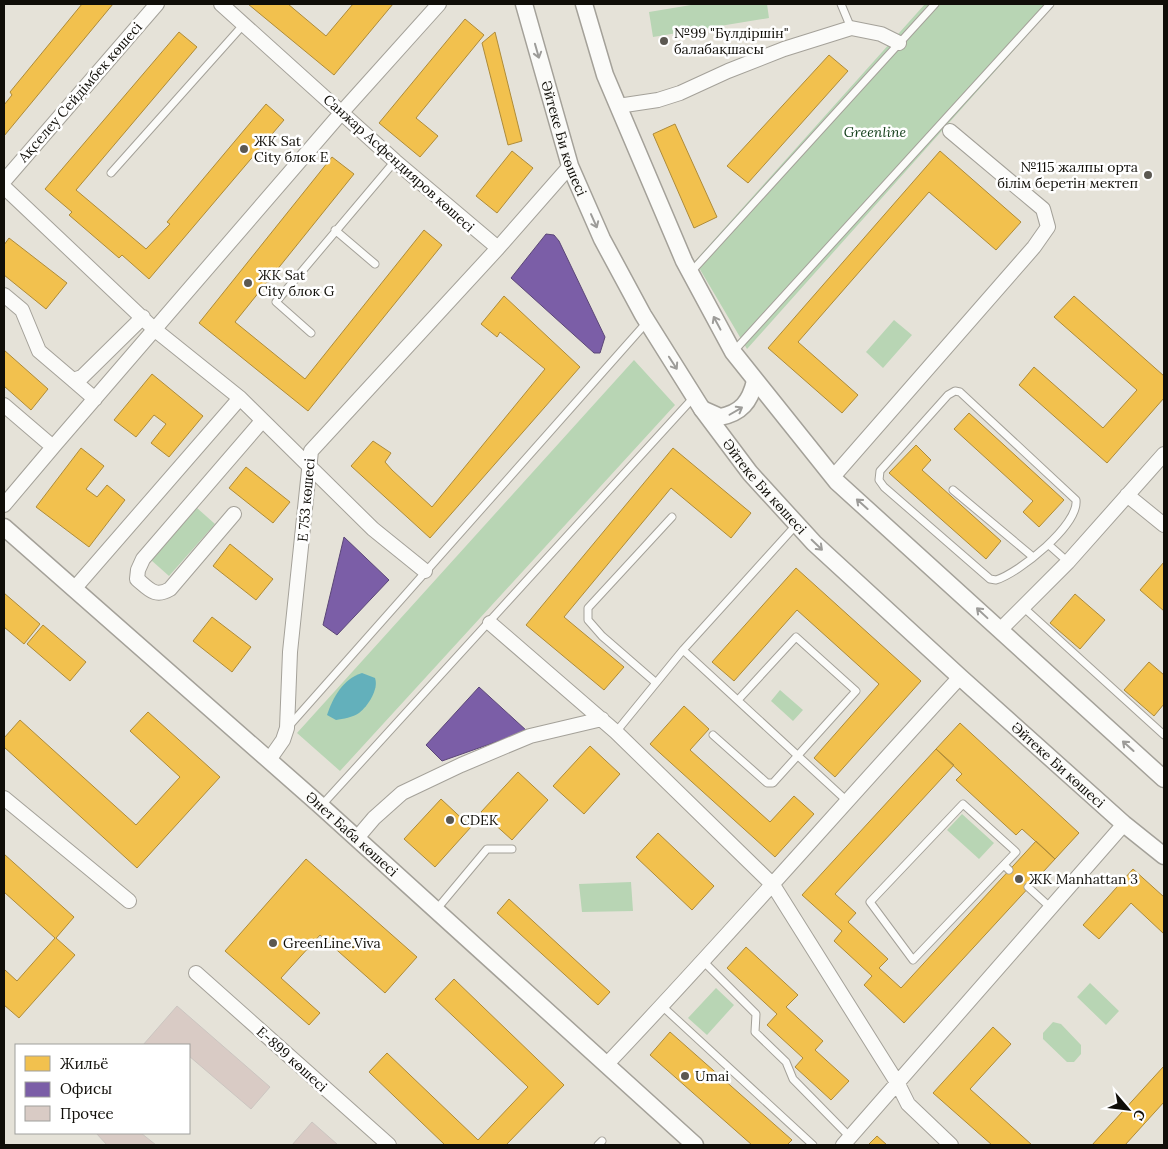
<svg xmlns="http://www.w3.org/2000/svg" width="1168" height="1149" font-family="Lora,serif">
  <rect width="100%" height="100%" fill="#e5e2d8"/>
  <path fill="#b8d5b4" d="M697,4H767L769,18L653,37L649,12Z
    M925,4H1055L747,349L695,261Z
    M894,320L912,335L883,368L866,352Z
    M634,360L675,405L340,771L297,733Z
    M197,508L215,524L169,576L151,560Z
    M780,690L803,710L793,721L771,701Z
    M962,814L994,843L979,859L947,830Z
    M631,882L633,911L582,912L579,884Z
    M1090,983L1119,1011L1106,1025L1077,997Z
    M716,988L734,1005L707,1035L688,1018Z
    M1053,1022L1061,1024L1081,1045V1054L1074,1062H1067L1043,1039V1033Z"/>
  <path fill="#63b0bb" d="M362,673L375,678C379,689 368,706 359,713C353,717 343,719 336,720L327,715C333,697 343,679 362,673Z"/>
  <path fill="#f2c14e" stroke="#ae8b39" d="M82,4H113L4,136V105L12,95L10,92Z
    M248,4H288L326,36L353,4H393L334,75Z
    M465,19L484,35L416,118L438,136L420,157L379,123Z
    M179,32L197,47L76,190L146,249L170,224L167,222L266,104L284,120L149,279L122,255L119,258L69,215L72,212L45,189Z
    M495,32L522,141L508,145L482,43Z
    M829,55L848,71L748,183L727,166Z
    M675,124L717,217L694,228L653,134Z
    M512,151L533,168L497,213L476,196Z
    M940,151L1021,222L996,250L929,192L798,342L858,395L842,413L768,348Z
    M332,157L354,174L235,322L305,379L424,230L442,245L308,411L199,323Z
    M9,238L67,283L46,309L4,275V245Z
    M504,296L580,367L430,538L351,466L373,441L391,453L385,462L392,470L432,507L545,369L500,332L497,337L481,324Z
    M1074,296L1164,376V398L1107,463L1019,385L1034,367L1103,428L1137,390L1054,317Z
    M4,350L48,389L31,410L4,386Z
    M152,374L203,416L169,457L151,443L166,424L154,415L136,437L114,420Z
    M969,413L1064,500L1039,527L1023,512L1033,501L954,429Z
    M916,445L931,460L922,470L1001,541L986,559L889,473Z
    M81,448L104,466L86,489L97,497L107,485L125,500L89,547L36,507Z
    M673,448L751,513L731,538L671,488L564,617L624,667L604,690L526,625Z
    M246,467L290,502L273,523L229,488Z
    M230,544L273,579L256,600L213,566Z
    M1164,562V611L1140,590Z
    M796,568L921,681L835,777L814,758L879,684L797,610L734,681L712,662Z
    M4,593L40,624L24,644L4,627Z
    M1075,594L1105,620L1080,649L1050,623Z
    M212,617L251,647L232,672L193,641Z
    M43,625L86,662L70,681L27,644Z
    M1149,662L1164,675V704L1154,716L1124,690Z
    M684,706L709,729L690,750L770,822L794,796L814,814L775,857L650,744Z
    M148,712L220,777L137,868L4,747V738L20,720L136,825L180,777L130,731Z
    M960,723L1079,833L1055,859L1022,829L1016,835L956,780L962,774L936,749Z
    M590,746L620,774L584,814L553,786Z
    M936,749L954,765L835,894L856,913L848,922L888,959L879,968L901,988L1036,841L1055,859L904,1023L864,985L872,976L834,941L842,931L802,895Z
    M518,772L548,800L512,840L481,812Z
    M441,799L471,827L435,867L404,839Z
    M658,833L714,886L692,910L636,857Z
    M4,854L74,917L56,938L75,955L19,1018L4,1005V972L5,970L17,981L55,938L4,892Z
    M306,859L417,957L385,993L320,935L281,978L320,1013L309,1025L225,951Z
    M1133,869L1164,897V934L1131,903L1099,939L1083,925Z
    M509,899L610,992L598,1005L497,913Z
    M746,947L798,995L786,1007L823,1041L815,1050L849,1081L831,1100L795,1067L803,1058L767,1025L777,1014L727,968Z
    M454,979L564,1085L506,1145H445L369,1072L387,1053L478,1140L528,1087L435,999Z
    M993,1027L1011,1044L970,1089L1032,1145H992L933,1093Z
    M670,1032L792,1140L787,1145H752L650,1055Z
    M1164,1066V1102L1125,1145H1092Z
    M877,1136L887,1145H868Z"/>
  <path fill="#7b5ea7" stroke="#5b4677" d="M546,234L554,235L559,241L605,337L600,353H594L511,278Z
    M344,537L389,580L337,635L323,625Z
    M479,687L527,731L442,761L426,745Z"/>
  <path fill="#d9cbc5" stroke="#cbc5c0" d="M177,1006L270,1087L251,1109L189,1056V1045H143Z
    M312,1122L338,1145H292Z
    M96,1133H141L156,1145H107Z"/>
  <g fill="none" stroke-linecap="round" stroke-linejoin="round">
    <defs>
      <path id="service" d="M841,4L851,28
        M111,173L244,24
        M335,230L375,264
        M691,272L935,4
        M311,333L276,302L395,161
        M734,351L1050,4
        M955,391L960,392L1076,500C1079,525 1019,573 996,580L990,579L884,487L879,480L880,471L948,395Z
        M953,490L1033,557
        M797,524L683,650L847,801
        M1049,545L1068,562
        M1023,607L1164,735
        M655,682L602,636L588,620V608L672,517
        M289,726L647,322
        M616,732L683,650
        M713,735L767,783H773L856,691L796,637L738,700
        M963,804L1016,852L913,960L870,902Z
        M321,806L694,397
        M1004,865L1009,870
        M1028,887L1051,908
        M436,910L487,849H512
        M704,962L756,1014L755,1032L786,1062L793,1079L850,1137
        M662,1006L813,1145
        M598,1145L602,1141"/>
      <path id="minor" d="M221,4L395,161L498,248L570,166
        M618,106L658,100L680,93L728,71L784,49L851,28L881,34L899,43
        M4,181L157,4
        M4,187L154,329L240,398L373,529L425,571
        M4,295L22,310L39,351L73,380L82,377L143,317
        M73,380L95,399
        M4,405L53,447L342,112L439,4
        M833,477L1034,247L1048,227L1043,209L950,131
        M1127,495L1164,525
        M4,505L53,447
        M234,514L170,589C155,598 149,589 137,579L138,570L143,559L262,421
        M74,589L240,398
        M490,623L616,732L773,885L898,1084L908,1104L951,1145
        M1000,630L1068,562L1164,454
        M269,760L283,740L287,728L290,652L311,451L498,248
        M4,798L129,901
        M357,838L374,818L402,793L461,765L530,736L602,719
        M196,973L389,1145
        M606,1065C727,938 841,806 960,677
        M843,1145L1124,824"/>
      <g id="tertiary">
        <path id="s1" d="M524,4L570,166L602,239L643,315L702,409L750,473L814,543L960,677L1124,824L1164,856"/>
        <path d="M584,4L605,75L684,261L733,352L837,482L1164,779"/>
        <path d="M702,409L720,417C741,413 750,402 755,381"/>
        <path id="s2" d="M4,527L321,806L695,1145"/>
      </g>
    </defs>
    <use href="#service" stroke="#a4a199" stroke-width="9"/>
    <use href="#minor" stroke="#a4a199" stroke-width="16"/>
    <use href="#tertiary" stroke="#a4a199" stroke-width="19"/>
    <use href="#service" stroke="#fbfbf9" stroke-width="7"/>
    <use href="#minor" stroke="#fbfbf9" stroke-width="14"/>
    <use href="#tertiary" stroke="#fbfbf9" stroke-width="16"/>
  </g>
  <defs><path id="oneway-shaft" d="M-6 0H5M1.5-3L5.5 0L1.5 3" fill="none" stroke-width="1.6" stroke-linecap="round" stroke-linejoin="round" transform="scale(1.25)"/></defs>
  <g stroke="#9d9c99">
    <use href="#oneway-shaft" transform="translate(537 51) rotate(74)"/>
    <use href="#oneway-shaft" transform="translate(594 221) rotate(66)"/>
    <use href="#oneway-shaft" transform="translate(717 323) rotate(-118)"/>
    <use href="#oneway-shaft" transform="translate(673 363) rotate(57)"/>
    <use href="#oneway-shaft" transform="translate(736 411) rotate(-30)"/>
    <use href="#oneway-shaft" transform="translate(862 504) rotate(-138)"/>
    <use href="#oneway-shaft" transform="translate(817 545) rotate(44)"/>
    <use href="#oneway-shaft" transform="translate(982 613) rotate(-137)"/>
    <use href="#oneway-shaft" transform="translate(1128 746) rotate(-138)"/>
  </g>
  <g fill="#5b5851" stroke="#fff" stroke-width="2">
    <circle cx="664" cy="41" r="5"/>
    <circle cx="244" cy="149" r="5"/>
    <circle cx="1148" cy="175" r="5"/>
    <circle cx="248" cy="283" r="5"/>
    <circle cx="450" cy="820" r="5"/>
    <circle cx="1019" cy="879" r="5"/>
    <circle cx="273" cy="943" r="5"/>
    <circle cx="685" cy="1076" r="5"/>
  </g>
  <g text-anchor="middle" stroke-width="5" stroke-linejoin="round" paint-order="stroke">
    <g font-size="14" fill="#100e08" stroke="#fff" text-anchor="start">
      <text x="674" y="38">№99 "Бүлдіршін"<tspan x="674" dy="16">балабақшасы</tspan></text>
      <text x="254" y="146">ЖК Sat<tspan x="254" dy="16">City блок E</tspan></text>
      <text x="1138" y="172" text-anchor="end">№115 жалпы орта<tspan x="1138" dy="16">білім беретін мектеп</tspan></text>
      <text x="258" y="280">ЖК Sat<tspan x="258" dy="16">City блок G</tspan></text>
      <text x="460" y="825">CDEK</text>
      <text x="1029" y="884">ЖК Manhattan 3</text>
      <text x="283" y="948">GreenLine.Viva</text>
      <text x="695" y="1081">Umai</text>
    </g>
    <g font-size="14" fill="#100e08" stroke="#fff">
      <text transform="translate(80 92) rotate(-49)" y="5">Ақселеу Сейдімбек көшесі</text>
      <text dy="5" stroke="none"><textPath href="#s1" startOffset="140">Әйтеке Би көшесі</textPath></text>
      <text transform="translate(399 163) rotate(42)" y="5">Санжар Асфендияров көшесі</text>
      <text dy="5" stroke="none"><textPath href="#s1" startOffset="545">Әйтеке Би көшесі</textPath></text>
      <text transform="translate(306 500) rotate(-85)" y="5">Е 753 көшесі</text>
      <text dy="5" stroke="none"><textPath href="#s1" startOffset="950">Әйтеке Би көшесі</textPath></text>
      <text dy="5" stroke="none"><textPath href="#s2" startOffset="464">Әнет Баба көшесі</textPath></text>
      <text transform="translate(292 1059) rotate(42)" y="5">Е-899 көшесі</text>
    </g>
    <g font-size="14" font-style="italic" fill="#103c17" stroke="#fff">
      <text x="875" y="137">Greenline</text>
    </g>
  </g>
  <rect width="1168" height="1149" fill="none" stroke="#100e08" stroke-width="10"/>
  <rect x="15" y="1044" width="175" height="90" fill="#ffffff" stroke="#9f9f9c"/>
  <rect x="25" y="1056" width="25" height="15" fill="#f2c14e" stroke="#9f9f9c"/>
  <text x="60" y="1069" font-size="15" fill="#100e08">Жильё</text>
  <rect x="25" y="1082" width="25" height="15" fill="#7b5ea7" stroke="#9f9f9c"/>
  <text x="60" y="1094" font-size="15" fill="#100e08">Офисы</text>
  <rect x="25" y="1106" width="25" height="15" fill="#d9cbc5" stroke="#9f9f9c"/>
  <text x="60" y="1119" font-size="15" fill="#100e08">Прочее</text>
  <g transform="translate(1128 1109) rotate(118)" stroke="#ffffff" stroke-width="4" paint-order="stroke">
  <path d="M0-4L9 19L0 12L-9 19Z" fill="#100e08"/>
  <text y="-8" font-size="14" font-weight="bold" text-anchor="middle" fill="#100e08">С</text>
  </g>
</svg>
